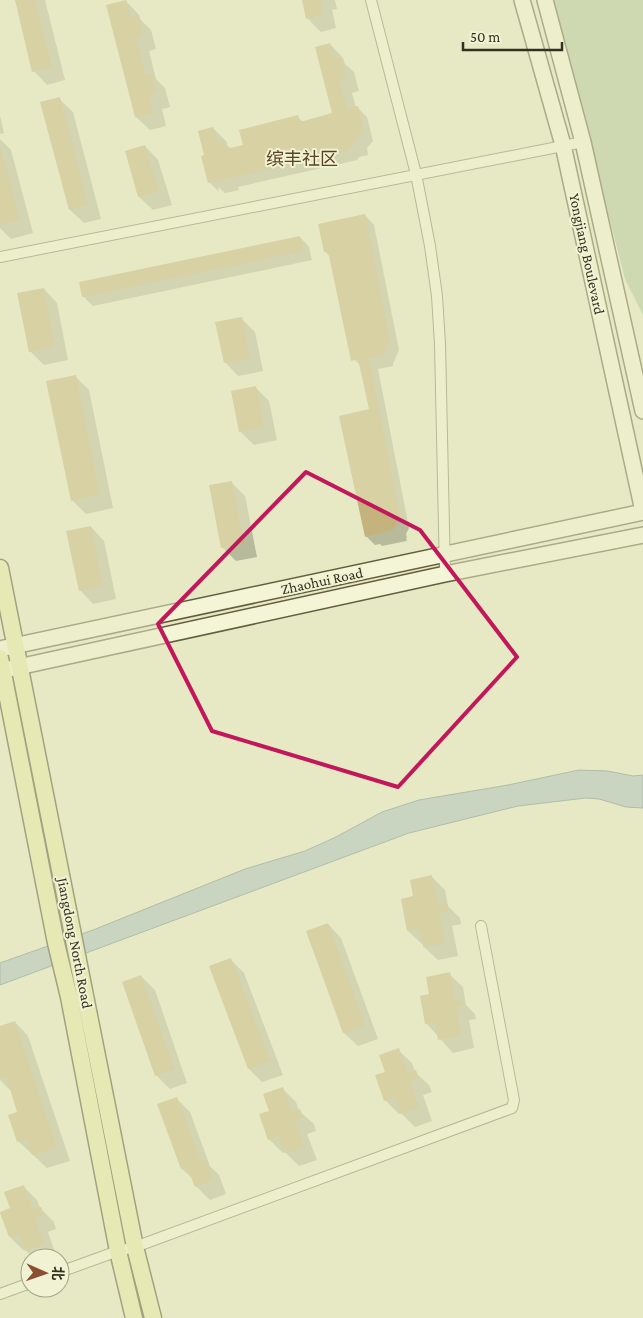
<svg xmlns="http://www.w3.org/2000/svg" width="643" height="1318" font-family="'Crimson Pro','Noto Sans SC',serif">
  <rect width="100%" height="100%" fill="#e7e9c4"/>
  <path fill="#b1c699" d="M553,0H643V315L625,279Z"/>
  <path fill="#a5bcbd" stroke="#6d878a" d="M579,770L608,771L633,776L643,775V808L626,807L599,799L586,798L518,806L409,833L0,985V963L93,930L245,869L305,851L336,837L382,812L419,800L508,785Z"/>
  <path fill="#0003" d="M16,0H45L65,80L47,85L34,71Z
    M303,0H335L337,9L332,10L336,28L321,32L307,18Z
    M126,1L139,15L141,20L151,30L156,49L149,51L156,79L165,88L170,107L162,109L166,126L150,130L136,117L108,6Z
    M330,44L343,58L345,64L354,72L359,91L352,93L356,108H358L367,117L373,141L367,148L368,155L359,157L357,160L238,187L239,190L225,193L218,187L219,192L209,182L206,159L213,128L227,142V145L231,149L245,146L297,116L303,122L334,114Z
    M59,99L73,112L101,219L84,223L70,210Z
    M0,116L4,133L0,134Z
    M0,139L11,150L33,233L11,239L0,228Z
    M145,146L158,160L172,205L153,210L139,197Z
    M365,215L374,225L399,350L393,364V366L378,369L409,528L406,534L407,538H406L407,541L382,546L380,544L375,545L366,536L370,410L361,366L351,356L330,257L325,251Z
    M300,237L309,247L312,260L93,306L83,296Z
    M44,289L57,303L68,360L44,365L30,351Z
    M241,318L255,332L263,371L238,376L225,362Z
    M75,376L89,390L113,508L86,514L72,500Z
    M256,388L269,401L277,440L254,445L240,431Z
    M231,482L245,496L257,557L236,561L222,547Z
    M91,527L104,541L116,599L93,604L80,590Z
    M432,877L445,890L448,906L460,918L461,924L452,926L458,956L438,960L424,947V944H422L408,931L415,897Z
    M328,924L341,938L378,1039L358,1046L344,1033L308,931Z
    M230,959L244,973L283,1075L262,1082L249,1069Z
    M449,974L463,987L466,1005L475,1014L476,1019L469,1020L474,1048L453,1053L426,1023L431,995Z
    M141,976L155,990L187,1083L170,1089L156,1075Z
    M15,1022L28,1036L70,1161L47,1168L18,1141L19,1112L12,1092L0,1080V1027Z
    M398,1050L412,1063L415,1072L429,1085L432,1092L423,1095L432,1121L415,1127L401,1113L399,1114L385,1100L387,1073Z
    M283,1089L296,1102L299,1111L314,1124L316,1131L307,1134L317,1160L299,1166L285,1152L283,1153L269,1139L271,1112Z
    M177,1099L190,1112L210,1166L219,1175L226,1194L210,1200L196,1186L194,1180L182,1169L159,1105Z
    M23,1186L37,1200L40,1208L54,1222L56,1229L48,1232L57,1258H34L25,1250H23L10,1237L11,1209Z"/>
  <path fill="#c4b37d" d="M15,0H35L52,67L32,72Z
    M126,0L131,17L138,15L143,36L136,38L145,75L152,73L157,93L149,95L153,113L135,117L106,5Z
    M302,0H320L323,14L306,19Z
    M330,43L334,59L340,57L346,77L339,79L347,109L358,106L364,131L347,151L208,183L201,156L204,155L198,131L213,127L217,142L224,140L226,149L243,145L239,130L298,115L300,122L332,113L315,47Z
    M60,97L88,205L69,210L40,102Z
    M145,145L159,191L138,197L125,151Z
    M0,146L20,220L0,225Z
    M365,214L390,340L383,355L369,358L400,518L393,530L365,537L339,416L369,409L358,359L351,361L328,251L324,252L318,224Z
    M300,236L303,251L82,297L79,282Z
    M44,288L55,346L29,352L17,293Z
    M242,317L250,358L224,363L215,322Z
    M76,375L100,494L71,501L46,381Z
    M256,386L264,427L239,432L231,391Z
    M232,481L244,543L221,548L209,485Z
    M91,526L103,586L79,591L66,531Z
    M432,875L438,905L447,903L448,911L439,913L445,943L423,947L420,929L407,931L401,899L413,896L410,880Z
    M328,923L365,1025L343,1033L306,931Z
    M231,958L270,1061L248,1069L209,966Z
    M450,972L455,1000L462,999L463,1005L456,1007L461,1035L438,1040L435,1022L425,1024L420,996L429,994L426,977Z
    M141,975L174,1069L155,1076L122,982Z
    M15,1021L57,1147L32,1155L27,1139L17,1142L8,1115L17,1112L6,1076L0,1078V1026Z
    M399,1048L408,1073L416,1070L419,1078L410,1081L419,1108L400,1114L394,1097L384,1101L375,1075L385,1072L379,1055Z
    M283,1087L292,1112L300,1109L303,1117L295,1120L304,1147L285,1153L279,1136L268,1140L259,1114L269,1111L263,1094Z
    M177,1097L201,1162L206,1160L213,1180L195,1187L187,1167L181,1169L157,1104Z
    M24,1185L32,1209L41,1207L44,1215L35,1218L44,1244L25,1251L19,1234L9,1237L0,1213V1212L10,1208L4,1192Z"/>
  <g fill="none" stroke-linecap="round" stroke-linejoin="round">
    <defs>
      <path id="minor" d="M371,0L416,174L430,246L437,296L440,344L445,574
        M0,257L583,142
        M60,1272L118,1251L135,1247L512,1108L514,1100L481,926
        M0,1294L30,1283"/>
      <path id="secondary" d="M522,0L563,145L643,511
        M545,0L583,142L643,411
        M0,649L643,512
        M9,669L445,574L643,535"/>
      <path id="primary" d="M0,568L135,1247L153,1318
        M0,658L56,943L69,997L118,1251L134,1318"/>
    </defs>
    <use href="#minor" stroke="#827d5c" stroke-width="12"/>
    <use href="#secondary" stroke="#645e3f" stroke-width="18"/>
    <use href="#primary" stroke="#504a30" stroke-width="19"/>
    <use href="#minor" stroke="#f3f5d6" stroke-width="10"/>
    <use href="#secondary" stroke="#f3f5d6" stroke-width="15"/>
    <use href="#primary" stroke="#e6e99f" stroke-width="16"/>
  </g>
  <path d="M0 0H643V1318H0ZM306,472L420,530L517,657L398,787L212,731L158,624Z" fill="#e7e9c4" fill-opacity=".55" fill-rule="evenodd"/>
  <path fill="none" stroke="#c2185b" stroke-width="4" stroke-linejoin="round" d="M306,472L420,530L517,657L398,787L212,731L158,624Z"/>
  <g text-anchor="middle" stroke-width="4" stroke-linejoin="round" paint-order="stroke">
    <g font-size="15" fill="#33301f" stroke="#f0f2d3">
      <text transform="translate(587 254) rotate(78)" y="5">Yongjiang Boulevard</text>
      <text transform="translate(322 581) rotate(-12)" y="5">Zhaohui Road</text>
      <text transform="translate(75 943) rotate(79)" y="5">Jiangdong North Road</text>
    </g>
    <g font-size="18" fill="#5c4222" stroke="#f0f2d3">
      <text x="302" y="165">缤丰社区</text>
    </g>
  </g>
  <g transform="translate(45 1273) rotate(92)"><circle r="24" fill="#f0f2d3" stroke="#a4a48b"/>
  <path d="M0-4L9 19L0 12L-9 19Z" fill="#8b5032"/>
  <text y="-8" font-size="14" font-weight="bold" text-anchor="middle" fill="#33301f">北</text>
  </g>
  <path d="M463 42v8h99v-8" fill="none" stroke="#33301f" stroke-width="2.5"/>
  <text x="470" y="42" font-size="15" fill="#33301f" stroke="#f0f2d3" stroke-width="4" paint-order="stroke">50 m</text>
</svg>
